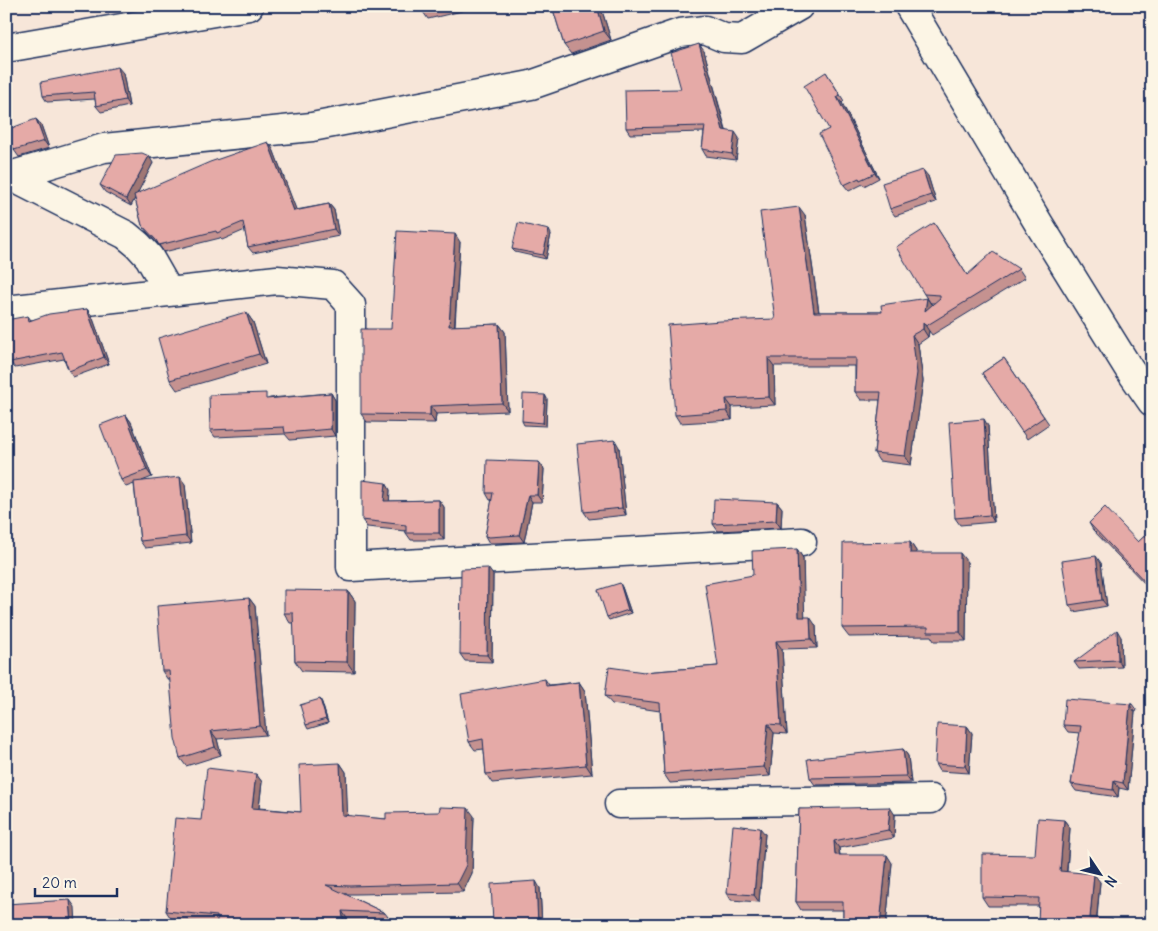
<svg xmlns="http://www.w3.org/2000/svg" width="1158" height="931" font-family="Delius,sans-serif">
  <rect width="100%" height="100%" fill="#f7e6d9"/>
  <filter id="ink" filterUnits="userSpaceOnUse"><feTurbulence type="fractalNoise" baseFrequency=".02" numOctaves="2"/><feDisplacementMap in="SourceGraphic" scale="10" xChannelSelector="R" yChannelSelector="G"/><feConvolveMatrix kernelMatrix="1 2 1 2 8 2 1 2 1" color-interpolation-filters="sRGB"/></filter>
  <g filter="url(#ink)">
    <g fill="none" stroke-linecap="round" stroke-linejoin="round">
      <defs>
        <path id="street" d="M909,6L1039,224L1129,369L1152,402
          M6,48L249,6
          M6,173L10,176L126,235L138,245L149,257L169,292
          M10,176L104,148L312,127L531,85L680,33L705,30L724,38L742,39L799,6
          M6,310L277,280L333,285L351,305V567L802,542
          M619,804L931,799"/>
      </defs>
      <use href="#street" stroke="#1b2f5e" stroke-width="31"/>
      <use href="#street" stroke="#fcf5e5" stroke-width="28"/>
    </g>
    <path fill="#c59290" stroke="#1b2f5e" d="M420,6H483L428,19L421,9Z
      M552,6H598L603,14L611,40L571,54L564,45Z
      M704,51L726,130L739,138L736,160L706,156L702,149L704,132L630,134L626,128L681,89Z
      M826,72L844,101L842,103L879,178L864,186L863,184L849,191L844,185L829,129Z
      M123,73L129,106L101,112L96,106L95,99L47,102L43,96Z
      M36,119L41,125L49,148L19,157L14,150Z
      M273,149L296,210L329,204L334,210L339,236L253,253L248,247L245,230L222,240L220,238L164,252L159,245L147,232L142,225L135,198L131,206L105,192L100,185L153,163L137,193Z
      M928,176L936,202L895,216L890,209Z
      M805,215L819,312H882L927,298L932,305L935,303H930L924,294L934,223L967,275L1019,269L1025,278L932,335L929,331L928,337L918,344L923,381L911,465L879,461L874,453L880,400H861L855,392V366H774L775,405L732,407V420L680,423L675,415L775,319Z
      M551,234L546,259L515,252L512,249Z
      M460,242L455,326L499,324L505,332L508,411L436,414L435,423L367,422L361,414L391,329Z
      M87,309L92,316L109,364L73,377L69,371L64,359L15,368L10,362L28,316L31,320Z
      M246,312L253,322L266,364L177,390L170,380Z
      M1004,358L1049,424L1027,439L982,373Z
      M331,393L335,400V436L290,440L285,434L215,437L210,430L270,398Z
      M545,395L547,399L546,426L524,425L522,421Z
      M126,415L131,422L152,477L142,481L185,484L191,543L145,548L140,541L134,484L126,487L121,480Z
      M988,426L994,522L960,525L955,518Z
      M619,447L626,515L589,519L584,512Z
      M539,462L544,469L542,502H532L524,542L494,543H489L485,536L492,500H490L486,493Z
      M386,483L390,490L389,501L439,500L444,507V540H411L406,533V531L367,527L362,520Z
      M777,502L782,508L781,528L718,531L713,524Z
      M1089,523L1138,542L1152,529V591L1093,530Z
      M910,542L916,551V553L967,562L966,641H934L931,636L849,637L842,628Z
      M797,549L803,558L804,617L816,626L817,648L782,649L787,734L774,733L770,776L670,783L664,774L660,711L612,704L605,696L644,672L718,666L753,575Z
      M1101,563L1107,606L1074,612L1069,605Z
      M493,575L492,662L465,661L460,654Z
      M622,587L631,613L609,620L607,617Z
      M348,591L355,601L354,672L302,671L295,661L294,623H290L284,613Z
      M249,598L255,606L266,735L217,739L221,755L186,766L180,758L170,680H168L162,671Z
      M1121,637L1122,667L1079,669L1074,662Z
      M545,679L549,685L579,682L585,691L592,774L492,783L486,774L484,749L475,750L469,742Z
      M320,699L322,703L328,723L308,729L306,725Z
      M1132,704L1137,711L1135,712L1128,790L1119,788L1118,797L1076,791L1071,784L1080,733L1068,732L1063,725Z
      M967,726L972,733L969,773L939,771L935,764Z
      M903,749L908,756L911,783L815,785L810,778Z
      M340,763L346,772L347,816L386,819L474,816L472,873L463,892L356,894H345L385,913L391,921L348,920L217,924L172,920L166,911L201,820L256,774L262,782L259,808L301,812Z
      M799,809L895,815L894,838L839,848L840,855L892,863L886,925H843V910H801L796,902Z
      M1064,820L1070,828L1067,872L1100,882L1097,918L1039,906H988L982,897L1035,855Z
      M765,834L759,902L731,900L727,893Z
      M540,888L542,925H494L493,923Z"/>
    <path fill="#a07775" stroke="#1b2f5e" d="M597,6L603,14L611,40L604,31Z
      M699,44L704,51L727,136L723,130Z
      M118,67L123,73L129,106L125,100Z
      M837,97L842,103L879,178L875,173Z
      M36,119L41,125L49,148L44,141Z
      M735,132L739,138L736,160L732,154Z
      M268,142L273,149L299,217L294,211Z
      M149,156L153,163L131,206L126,199Z
      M923,170L928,176L936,202L931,195Z
      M329,204L334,210L339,236L334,229Z
      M799,207L805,215L820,320L814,312Z
      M549,230L551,234L546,259L543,255Z
      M455,234L460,242L454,334L449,326Z
      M927,298L933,307L925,311Z
      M87,309L92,316L109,364L104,357Z
      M246,312L253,322L266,364L259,354Z
      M923,322L929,331L928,337L923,329Z
      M499,324L505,332L508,411L502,403Z
      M912,335L918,344L923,381L911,465L905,456Z
      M768,358L774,366L775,405L769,397Z
      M331,393L335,400V436L331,429Z
      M545,395L547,399L546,426L543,423Z
      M726,399L732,407V420L727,411Z
      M430,406L436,414L435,423L430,415Z
      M126,415L131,422L152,477L147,470Z
      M984,419L988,426L994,522L990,515Z
      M615,440L619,447L626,515L622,508Z
      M539,462L544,469L542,502L537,495Z
      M180,477L185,484L191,543L186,536Z
      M386,483L390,490L389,507L384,501Z
      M528,495L532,502L524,542L519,535Z
      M439,500L444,507V540L439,533Z
      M777,502L782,508L781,528L776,521Z
      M910,542L916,551V562L910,553Z
      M797,549L803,558L805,626L799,617Z
      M960,553L967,562L966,641L960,632Z
      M1096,556L1101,563L1107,606L1102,600Z
      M488,568L493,575L492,662L487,655Z
      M620,583L622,587L631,613L628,610Z
      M348,591L355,601L354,672L347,662Z
      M249,598L255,606L266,735L260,726Z
      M810,617L816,626L817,648L811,639Z
      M1117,630L1121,637L1122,667L1118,660Z
      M776,641L782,649L787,734L781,725Z
      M579,682L585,691L592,774L586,765Z
      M320,699L322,703L328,723L326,719Z
      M1130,705L1135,712L1128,790L1123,783Z
      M768,724L774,733L770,776L764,767Z
      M967,726L972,733L969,773L965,766Z
      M211,731L217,739L221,755L215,747Z
      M903,749L908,756L911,783L906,776Z
      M340,763L346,772L348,824L342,815Z
      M256,774L262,782L258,816L252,808Z
      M1114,781L1119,788L1118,797L1113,790Z
      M890,807L895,815L894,838L888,830Z
      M468,808L474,816L472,873L463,892L457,883Z
      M1064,820L1070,828L1066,880L1060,871Z
      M760,828L765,834L759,902L754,895Z
      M834,841L839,848L840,862L835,855Z
      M887,855L892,863L886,925H880Z
      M1094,874L1100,882L1096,925L1090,918Z
      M536,881L540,888L542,925H538Z
      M70,900L75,907L76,925H72Z
      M342,911L348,920L349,925H344Z
      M1112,919L1116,925H1112Z"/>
    <path fill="#e5aaa7" stroke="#1b2f5e" d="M420,6H434L421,9Z
      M552,6H597L604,31L564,45Z
      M699,44L723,130L735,132L732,154L702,149L705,126L626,128L625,90L681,89L671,53Z
      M118,67L125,100L96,106L94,92L43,96L41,82Z
      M826,72L840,95L837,97L875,173L860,180L859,178L844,185L819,134L829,129L804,86Z
      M36,119L44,141L14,150L6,130Z
      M268,142L294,211L329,204L334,229L248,247L243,222L217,233L216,231L159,245L156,240L142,225L134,195L210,162Z
      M142,153L149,156L126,199L100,185L116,155Z
      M923,170L931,195L890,209L882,183Z
      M799,207L814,312H882L881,305L927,298L925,311L940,298V295L924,294L896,247L934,223L967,275L993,252L1019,269L926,326L923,322V329L912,335L917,373L905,456L874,453L881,392H855L856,358H768L769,397L726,399L727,411L675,415L668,325L721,321L775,319L760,212Z
      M518,223L549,230L543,255L512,249Z
      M397,231L455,234L449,326L499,324L502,403L430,406V415L361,414V329H391Z
      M87,309L104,357L69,371L62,352L10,362L6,343V320L28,316L29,321L49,314Z
      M246,312L259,354L170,380L158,338Z
      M1004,358L1044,417L1022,432L982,373Z
      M266,393V399L331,393V429L285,433L284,427L210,430L209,395Z
      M523,394L545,395L543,423L522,421Z
      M126,415L147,470L121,480L100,425Z
      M984,419L990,515L955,518L949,422Z
      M615,440L622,508L584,512L577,444Z
      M487,460L539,462L537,495H528L519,535L489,537L485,536L493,493H486Z
      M180,477L186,536L140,541L134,482Z
      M362,480L386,483L384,501L439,500V533H406V525L362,520Z
      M714,499L777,502L776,521L713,524Z
      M1105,507L1138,542L1152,529V589L1089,523Z
      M910,542V553H960V632H928V627L842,628L843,543Z
      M797,549L799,617H810L811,639L776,641L781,725L768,724L764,767L664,774L660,703L605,696L609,667L644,672L718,666L705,584L753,575L752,551Z
      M1096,556L1102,600L1069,605L1062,561Z
      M488,568L487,655L460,654L461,569Z
      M620,583L628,610L607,617L598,590Z
      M284,590L348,591L347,662L295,661L293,613H284Z
      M249,598L260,726L211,731L215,747L180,758L175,738L169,671H162L157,606Z
      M1152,603V612L1147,607Z
      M1117,630L1118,660L1074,662Z
      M545,679L546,686L579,682L586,765L486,774L483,739L469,742L461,694Z
      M320,699L326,719L306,725L300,705Z
      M1065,699L1132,704L1130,705L1123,783L1114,781L1113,790L1071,784L1081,726L1063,725Z
      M937,724L967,726L965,766L935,764Z
      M903,749L906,776L810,778L807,759Z
      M340,763L342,815L386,819V813L439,812L440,807L468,808L466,865L457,883L350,886L326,885L385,913L342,911L344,925H217V916L166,911L175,818L201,820L207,768L256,774L252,808L301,812L299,765Z
      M890,807L888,830L834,841L835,855H887L880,925H843V902H796L799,809Z
      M1038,818L1064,820L1060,871L1094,874L1090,918L1112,919V925H1038L1039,898L982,897V854L1035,855Z
      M733,825L760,828L754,895L727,893Z
      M1152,850V859L1149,851Z
      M536,881L538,925H507V922L493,923L491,884Z
      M70,900L72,925H6V904Z"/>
  </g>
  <rect width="1158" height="931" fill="none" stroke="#fcf5e5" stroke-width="25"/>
  <rect x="12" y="12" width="1133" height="906" fill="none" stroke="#1b2f5e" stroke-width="2" filter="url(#ink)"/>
  <g transform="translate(1100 874) rotate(125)" stroke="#fcf5e5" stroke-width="4" paint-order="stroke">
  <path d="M0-4L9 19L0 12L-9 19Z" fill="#1b2f5e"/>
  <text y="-8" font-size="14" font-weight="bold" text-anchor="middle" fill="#1b2f5e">N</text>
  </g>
  <path d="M35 888v8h82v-8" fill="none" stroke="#1b2f5e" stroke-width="2.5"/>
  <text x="42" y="888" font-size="15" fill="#1b2f5e" stroke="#fcf5e5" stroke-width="4" paint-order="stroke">20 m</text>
</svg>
